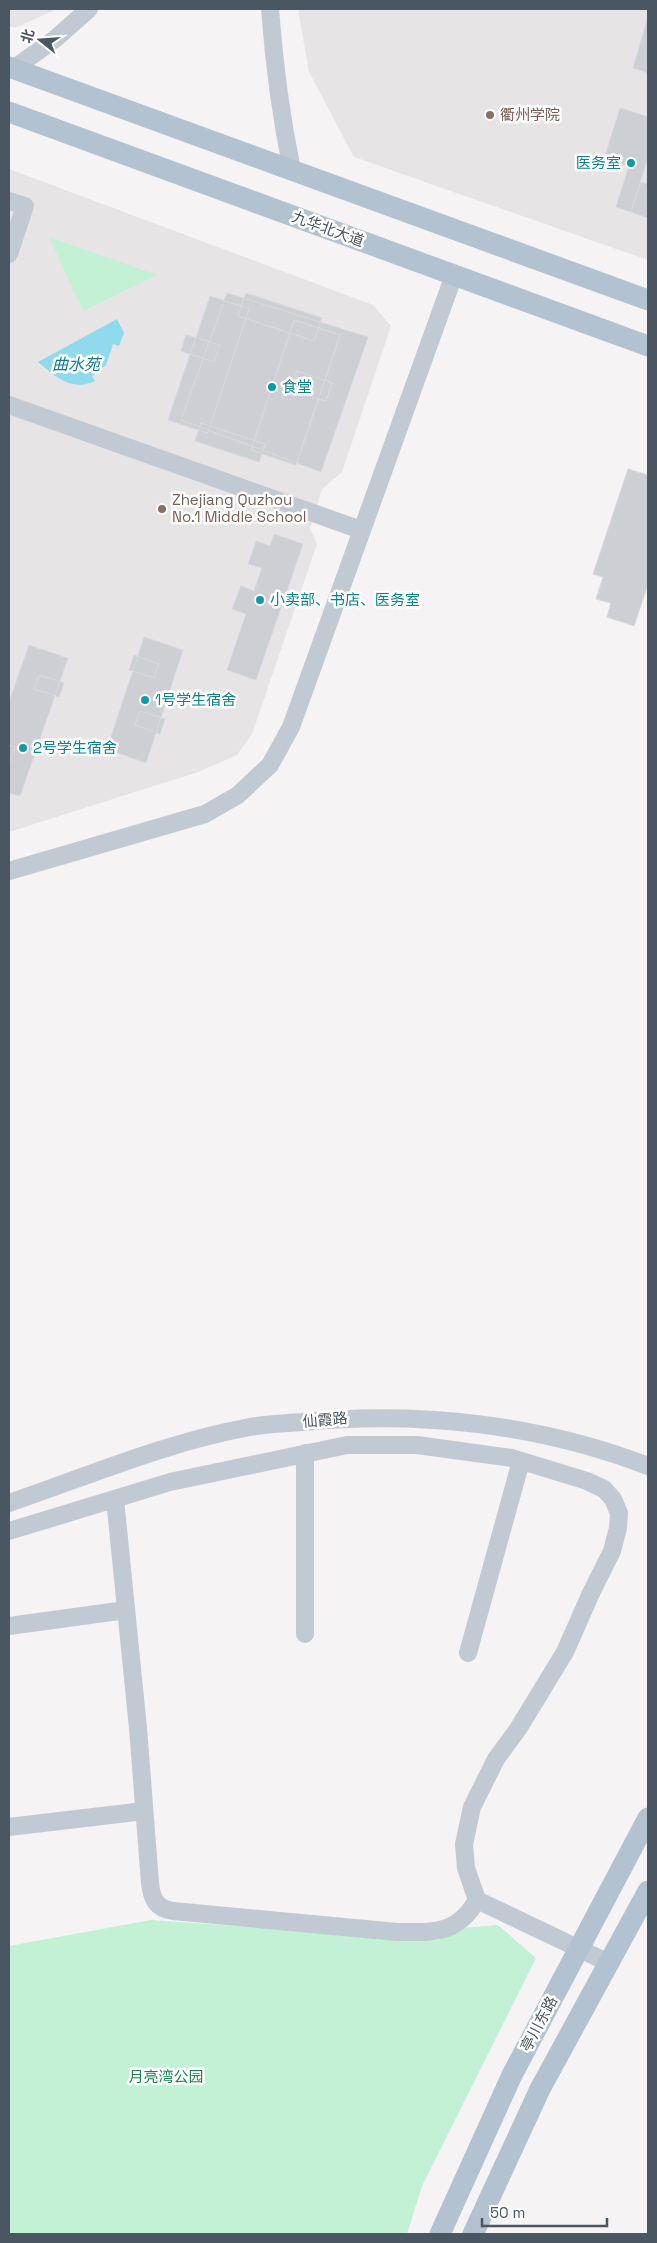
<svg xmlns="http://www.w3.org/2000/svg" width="657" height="2243" font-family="'Space Grotesk','Noto Sans SC',sans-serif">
  <rect width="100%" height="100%" fill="#f5f3f3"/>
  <path fill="#e6e4e5" d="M9,9H57L15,28L9,26Z
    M298,9H648V260L354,157L309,72Z
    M9,169L373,305L391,326L342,472L322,489L310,529L317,544L252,734L237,755L198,772L9,832Z"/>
  <path fill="#c3f1d5" d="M49,237L157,275L83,311Z
    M151,1920L436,1940L463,1928L498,1925L536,1958L422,2186L407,2234H9V1946Z"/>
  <path fill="#90daee" d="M117,319L124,333L119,346L113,344L106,365L92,376L95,381C71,392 55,376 38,362Z"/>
  <path fill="#cdcfd5" stroke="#d7d9de" d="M648,17V73L633,68Z
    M620,108L648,117V157L631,212L616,207L629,166L604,159Z
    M641,182L648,184V218L631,212Z
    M227,293L368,337L321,472L181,420Z
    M246,293L322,318L314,341L238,316Z
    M246,293L322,318L318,328L340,335L325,380L332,383L326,401L318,399L296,465L262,454L259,462L195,441L199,430L168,420L190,354L181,351L186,335L196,338L210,296L241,306Z
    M210,296L249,309L208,433L168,420Z
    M294,320L340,335L296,465L251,450Z
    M186,335L220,345L214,362L181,351Z
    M297,371L332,383L326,401L291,390Z
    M201,423L265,444L259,462L195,441Z
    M628,469L648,475V584L634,626L607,617L611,603L596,599L603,577L593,574Z
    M274,534L303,544L256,680L227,670L246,614L232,609L241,586L254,591L262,568L248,564L256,541L270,546Z
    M144,637L183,650L146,763L107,749Z
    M29,645L68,658L20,796L9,793V702Z
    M134,655L159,664L154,678L129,670Z
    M39,675L64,683L59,697L34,689Z
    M140,711L165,719L160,734L135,725Z
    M9,745L15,747L10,762L9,761Z"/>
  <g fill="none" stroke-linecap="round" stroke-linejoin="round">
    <path stroke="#c1cad2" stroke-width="18" d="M270,9C274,63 281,117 292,170
      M13,69L55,39L89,9
      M9,201L25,206L9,254
      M9,405L361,530
      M9,871L205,814L238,795L270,765L291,727L454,275
      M9,1503C88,1476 167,1442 250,1427C267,1424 285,1423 303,1422C419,1411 539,1424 648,1466
      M9,1531L170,1482L347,1445H417L512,1458L587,1481L604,1489L613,1499L619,1513L618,1528L612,1551L591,1593L565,1652L518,1729L496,1759L472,1807L464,1844L466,1868L477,1900C457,1935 433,1932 397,1932L173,1911C156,1908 152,1900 150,1883L138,1728L115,1499
      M9,1626L126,1610
      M305,1634V1453
      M468,1653L521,1461
      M9,1827L144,1811
      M477,1900L609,1963"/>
    <path stroke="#b3c2d1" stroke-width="21" d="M9,67L648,300
      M9,112L648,346
      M440,2234L512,2075L648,1818
      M473,2234L540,2089L648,1891"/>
  </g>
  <g fill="#8d6e63" stroke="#fff" stroke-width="2">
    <circle cx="490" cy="115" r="5"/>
    <circle cx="162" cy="509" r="5"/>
  </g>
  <g fill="#0f9aa8" stroke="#fff" stroke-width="2">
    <circle cx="631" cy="163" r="5"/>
    <circle cx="272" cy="387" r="5"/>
    <circle cx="260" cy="600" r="5"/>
    <circle cx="145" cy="700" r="5"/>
    <circle cx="23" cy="748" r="5"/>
  </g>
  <g text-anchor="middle" stroke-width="5" stroke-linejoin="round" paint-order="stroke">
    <g font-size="15" fill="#785e54" stroke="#fff" text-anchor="start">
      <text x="500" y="120">衢州学院</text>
      <text x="172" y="505">Zhejiang Quzhou<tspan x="172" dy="17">No.1 Middle School</tspan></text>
    </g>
    <g font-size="15" fill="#0d838f" stroke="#fff" text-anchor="start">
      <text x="621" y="168" text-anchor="end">医务室</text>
      <text x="282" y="392">食堂</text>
      <text x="270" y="605">小卖部、书店、医务室</text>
      <text x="155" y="705">1号学生宿舍</text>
      <text x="33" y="753">2号学生宿舍</text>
    </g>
    <g font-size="15" fill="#4a5661" stroke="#fff">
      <text transform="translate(328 229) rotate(20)" y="5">九华北大道</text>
      <text transform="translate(325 1420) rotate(-5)" y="5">仙霞路</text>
      <text transform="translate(539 2024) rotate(-62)" y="5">亭川东路</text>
    </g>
    <g font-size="15" fill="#17864f" stroke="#fff">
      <text x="166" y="2082">月亮湾公园</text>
    </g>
    <g font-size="16" font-style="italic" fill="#0c7c9b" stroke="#fff">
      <text x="76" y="370">曲水苑</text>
    </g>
  </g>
  <rect width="657" height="2243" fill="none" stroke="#4a5661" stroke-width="20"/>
  <g transform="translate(40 40) rotate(287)" stroke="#ffffff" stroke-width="4" paint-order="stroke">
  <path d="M0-4L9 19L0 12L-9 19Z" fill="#4a5661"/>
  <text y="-8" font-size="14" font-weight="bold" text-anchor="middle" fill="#4a5661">北</text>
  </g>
  <path d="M482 2218v8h125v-8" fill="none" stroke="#4a5661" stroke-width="2.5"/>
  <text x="490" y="2218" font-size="15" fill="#4a5661" stroke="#ffffff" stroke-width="4" paint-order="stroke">50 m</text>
</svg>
